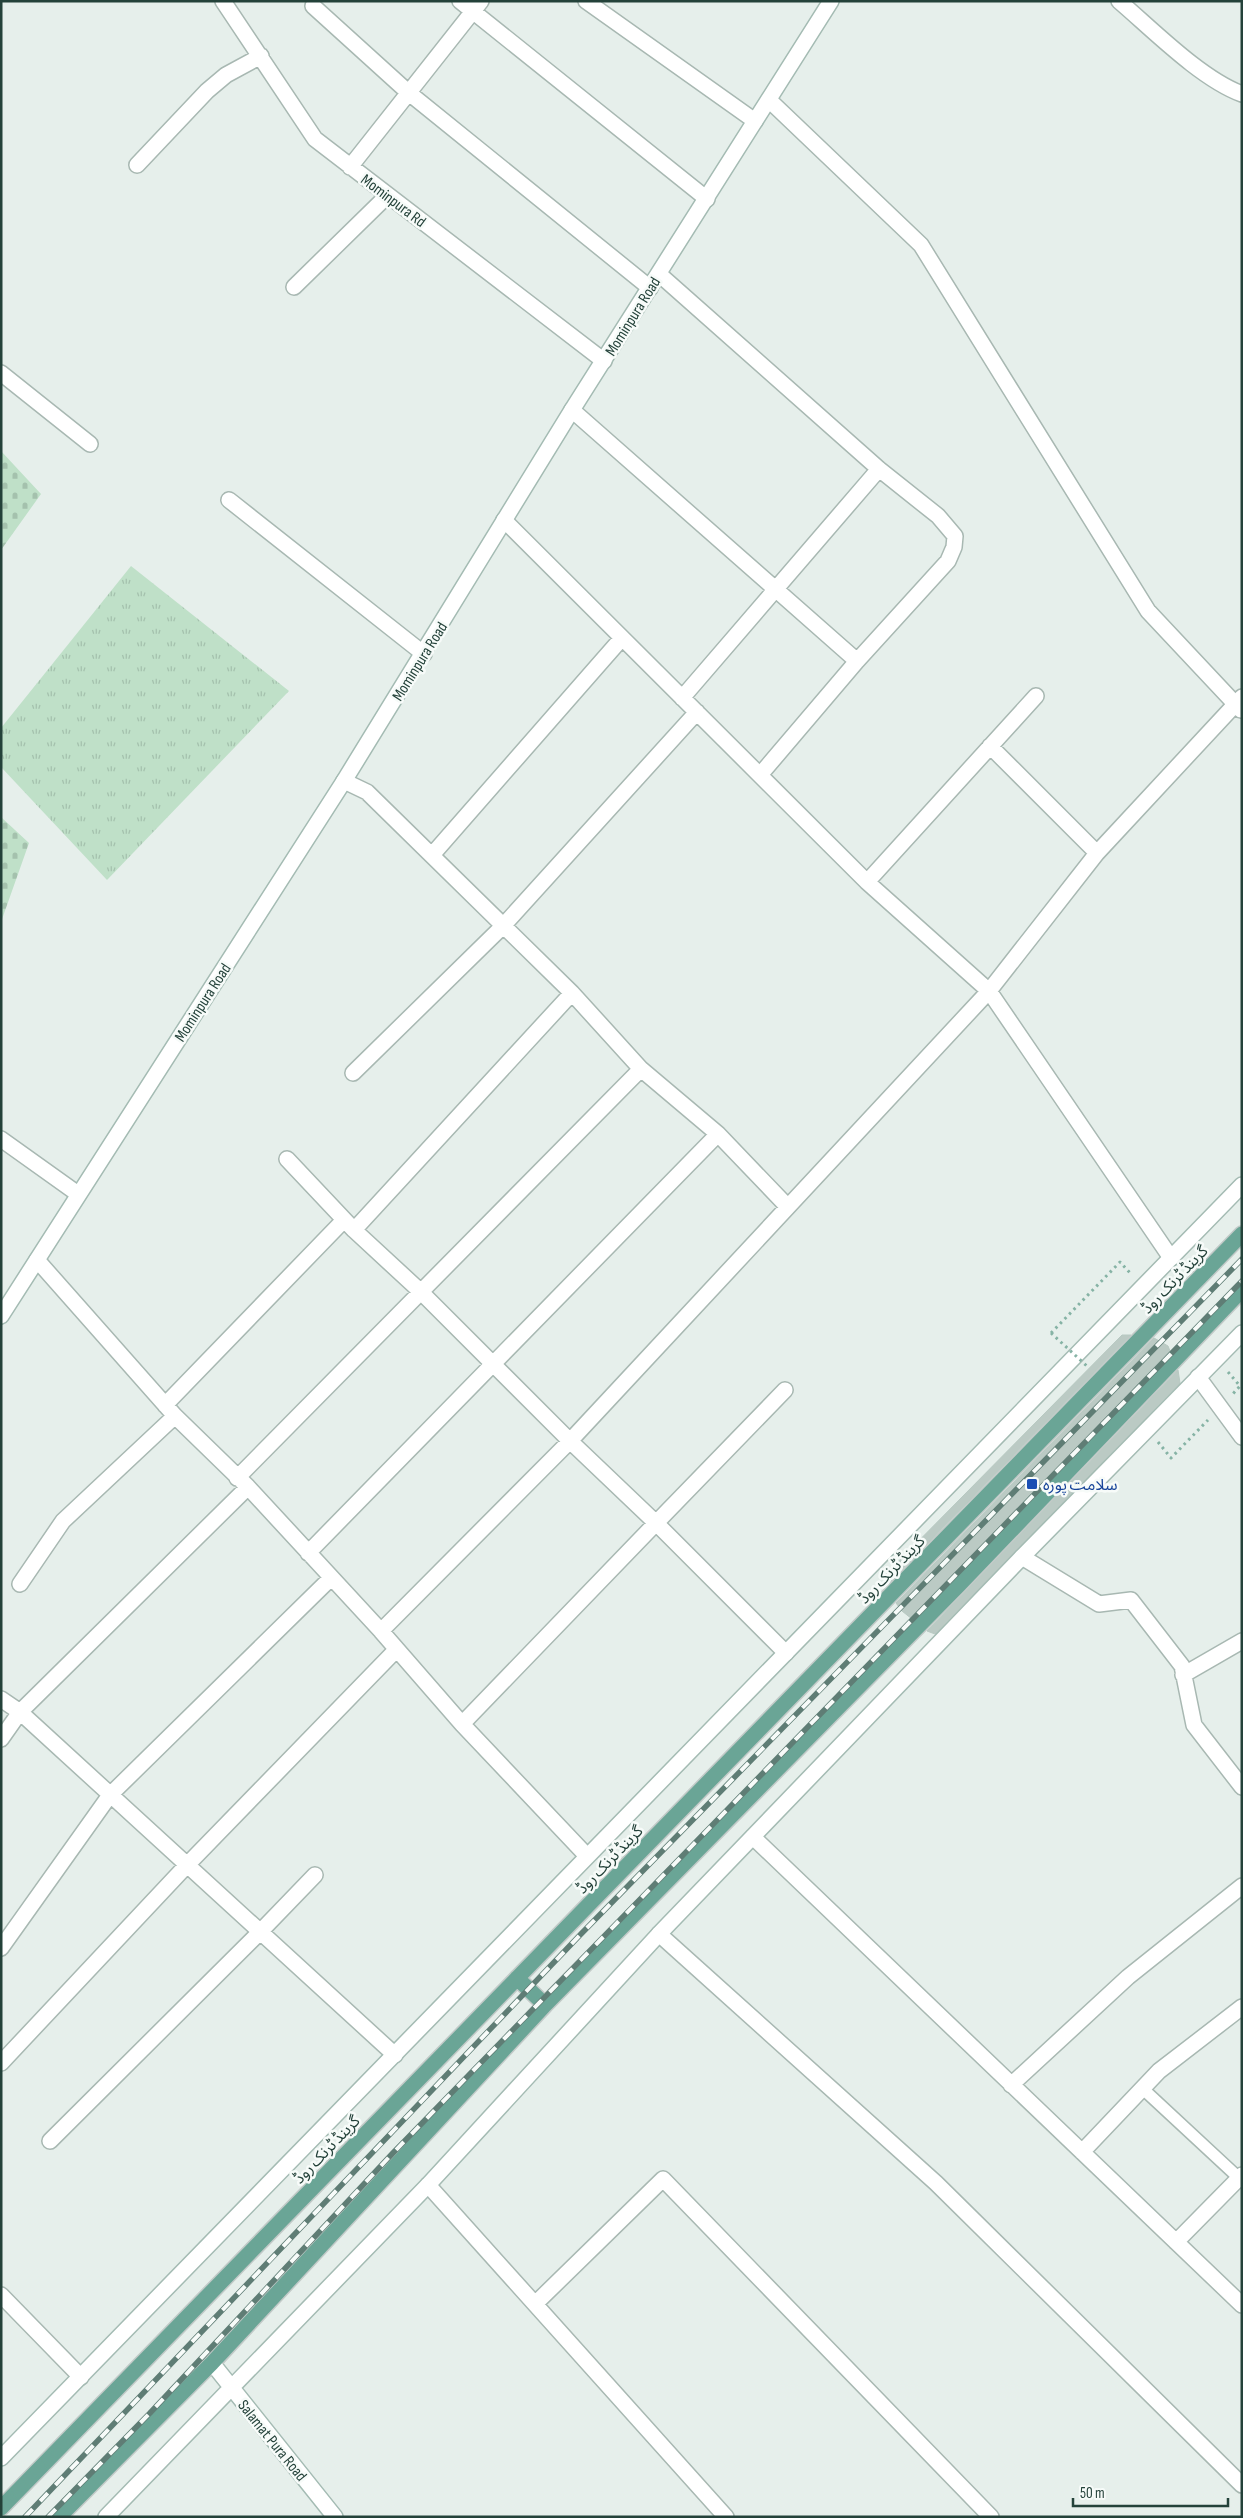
<svg xmlns="http://www.w3.org/2000/svg" width="1243" height="2518" font-family="'Sofia Sans Condensed','Noto Sans Arabic',sans-serif">
  <defs>
    <pattern id="grass-tufts" width="24" height="20" patternUnits="userSpaceOnUse" patternTransform="scale(1.25)"><rect width="24" height="20" fill="#bfe0c8"/><path d="M3 7l-1-3M5 7V3M7 7l1-3M15 17l-1-3M17 17v-4M19 17l1-3" fill="none" stroke="#a4c1ad"/></pattern>
    <pattern id="cemetery-stones" width="16" height="16" patternUnits="userSpaceOnUse" patternTransform="scale(1.25)"><rect width="16" height="16" fill="#bfe0c8"/><path d="M2 7V4a2 2 0 0 1 4 0v3zM10 15v-3a2 2 0 0 1 4 0v3z" fill="#a4c1ad"/></pattern>
  </defs>
  <rect width="100%" height="100%" fill="#e6efeb"/>
  <path fill="url(#grass-tufts)" d="M131,566L289,691L107,880L1,767V728Z"/>
  <path fill="url(#cemetery-stones)" d="M1,451L41,494L1,550Z
    M1,817L29,843L1,922Z"/>
  <path fill="#bbcac4" stroke="#b8c9c2" d="M1122,1335H1131L888,1584L885,1575Z
    M1154,1338L1168,1346L1170,1351L912,1619L902,1611L896,1603Z
    M1178,1370L1180,1383L935,1634L927,1631Z"/>
  <g fill="none" stroke-linecap="round" stroke-linejoin="round">
    <defs>
      <path id="lane" d="M1142,2088L1239,2178"/>
      <path id="street" d="M223,1L315,139L604,361
        M460,1L707,199
        M586,1L755,121
        M1119,1C1153,30 1201,79 1242,94
        M313,6L409,93L650,288
        M769,100L921,245L1148,611L1241,710
        M137,165L207,91L226,75L261,56
        M350,167L481,1
        M659,274L879,469L938,516L955,536L954,547L948,561L857,661L760,775
        M294,287L388,195
        M1,373L90,444
        M572,410L857,661
        M229,500L424,654
        M504,520L867,882L989,991L1171,1258
        M682,698L879,469
        M990,746L1097,853
        M344,781L367,792L572,993L641,1069L718,1134L787,1206
        M432,855L622,638
        M867,882L1036,696
        M353,1073L503,926L697,712
        M1,1139L78,1194
        M287,1159L354,1230L420,1291L570,1441L656,1523L462,1724
        M354,1230L572,993
        M37,1260L175,1416L248,1487L381,1631L462,1724L587,1856
        M1198,1377L1242,1437
        M785,1390L656,1523L786,1653
        M165,1405L344,1220
        M237,1478L641,1069
        M308,1553L718,1134
        M1022,1557L1099,1604L1131,1600L1182,1666L1194,1725L1242,1787
        M20,1584L63,1521L175,1416
        M381,1631L570,1441L989,991L1097,853L1242,697
        M1183,1675L1242,1641
        M1,1699L20,1712L395,2055
        M1,1739L20,1712L248,1487
        M753,1837L1242,2305
        M659,1934L936,2183L1242,2485
        M1,1948L110,1795L331,1578
        M1,2063L187,1865L396,1650
        M1011,2085L1128,1977L1242,1886
        M50,2141L260,1932L315,1875
        M1082,2152L1159,2071L1242,2007
        M428,2185L726,2517
        M1176,2242L1242,2175
        M1,2295L81,2377
        M535,2304L663,2179L991,2517"/>
      <path id="secondary" d="M1,1316L344,781L572,410L831,1
        M212,2363L335,2517
        M1,2458L1242,1185
        M106,2517L428,2185L659,1934L1022,1557L1242,1333"/>
      <path id="primary" d="M517,1978L545,2005
        M1,2508L1242,1234
        M59,2517L212,2363L545,2005L959,1585L1242,1290"/>
    </defs>
    <use href="#lane" stroke="#a8b8b2" stroke-width="14"/>
    <use href="#street" stroke="#a8b8b2" stroke-width="18"/>
    <use href="#secondary" stroke="#a4bbb3" stroke-width="18"/>
    <use href="#primary" stroke="#c2cac8" stroke-width="18"/>
    <path stroke="#86b3a5" stroke-width="3" stroke-dasharray="2.5 4" stroke-linecap="butt" d="M1051,1333L1120,1262L1132,1275
      M1228,1372L1240,1386L1231,1396
      M1158,1442L1171,1458L1208,1420"/>
    <use href="#lane" stroke="#fff" stroke-width="11"/>
    <use href="#street" stroke="#fff" stroke-width="15"/>
    <use href="#secondary" stroke="#fff" stroke-width="15"/>
    <use href="#primary" stroke="#6aa596" stroke-width="15"/>
    <defs>
      <path id="rail" d="M25,2517L580,1935L1242,1259
        M48,2517L150,2413L392,2154L1242,1281"/>
    </defs>
    <use href="#rail" stroke="#5f7d75" stroke-width="5.5"/>
    <use href="#rail" stroke="#f7fbf9" stroke-width="4" stroke-dasharray="11" stroke-linecap="butt"/>
    <path stroke="#86b3a5" stroke-width="3" stroke-dasharray="2.5 4" stroke-linecap="butt" d="M1051,1333L1089,1368"/>
  </g>
  <rect fill="#1a4fb4" stroke="#f7fbf9" stroke-width="2" x="1026" y="1478" width="12" height="12" rx="2.5"/>
  <g text-anchor="middle" stroke-width="5" stroke-linejoin="round" paint-order="stroke">
    <g font-size="16" fill="#24423a" stroke="#f7fbf9">
      <text transform="translate(394 200) rotate(37)" y="6">Mominpura Rd</text>
      <text transform="translate(632 316) rotate(-58)" y="6">Mominpura Road</text>
      <text transform="translate(419 661) rotate(-58)" y="6">Mominpura Road</text>
      <text transform="translate(202 1002) rotate(-57)" y="6">Mominpura Road</text>
      <text transform="translate(1174 1279) rotate(-46)" y="6">گرینڈ ٹرنک روڈ</text>
      <text transform="translate(891 1569) rotate(-46)" y="6">گرینڈ ٹرنک روڈ</text>
      <text transform="translate(609 1859) rotate(-46)" y="6">گرینڈ ٹرنک روڈ</text>
      <text transform="translate(326 2149) rotate(-46)" y="6">گرینڈ ٹرنک روڈ</text>
      <text transform="translate(273 2440) rotate(51)" y="6">Salamat Pura Road</text>
    </g>
    <g font-size="16" fill="#164399" stroke="#f7fbf9" text-anchor="start">
      <text x="1043" y="1490">سلامت پورہ</text>
    </g>
  </g>
  <rect width="1243" height="2518" fill="none" stroke="#24423a" stroke-width="5"/>
  <path d="M1073 2498v8h155v-8" fill="none" stroke="#24423a" stroke-width="2.5"/>
  <text x="1080" y="2498" font-size="15" fill="#24423a" stroke="#f7fbf9" stroke-width="4" paint-order="stroke">50 m</text>
</svg>
